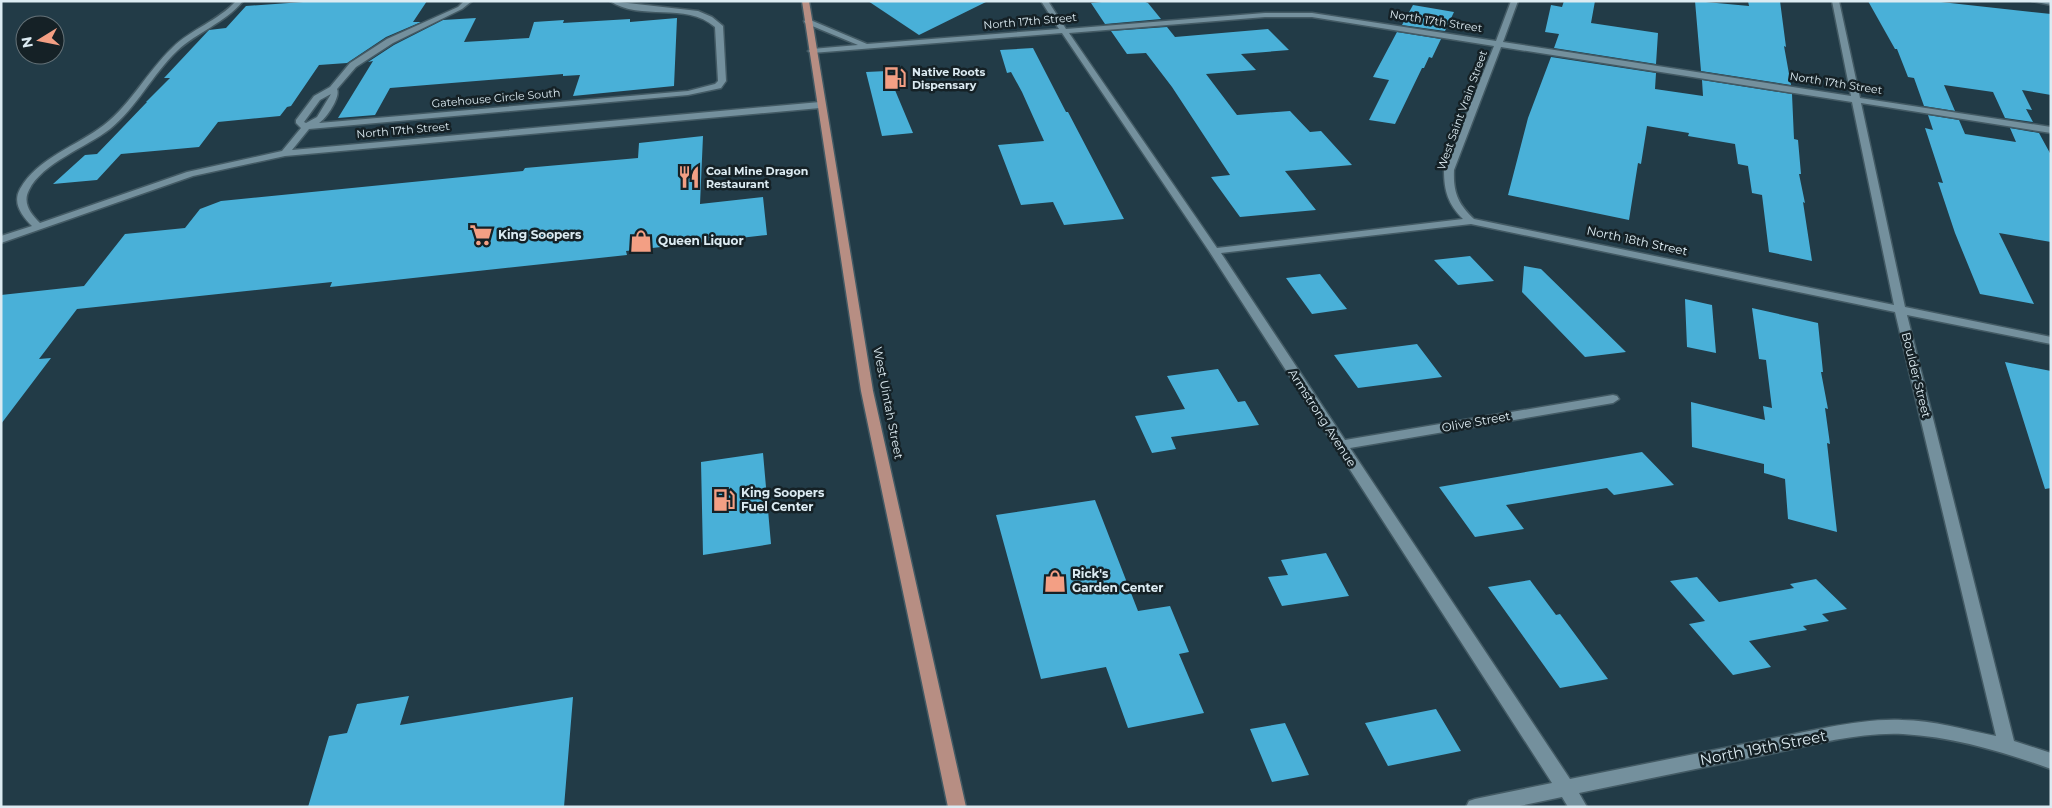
<svg xmlns="http://www.w3.org/2000/svg" width="2052" height="808" font-family="Montserrat,sans-serif">
  <rect width="100%" height="100%" fill="#223b47"/>
  <path fill="#49b0d8" d="M317,1H427L413,22H421L386,37L347,63L319,65L291,106L287,107L280,116L218,122L199,147L121,154L97,180L53,184L85,155L97,154L147,102H146L170,78H164L209,30L226,28L246,6Z
    M868,1H988L919,35Z
    M1112,1H1143L1148,3L1161,19L1105,24L1091,3Z
    M1564,1H1595L1591,23L1658,33L1656,64L1554,48L1559,34L1545,32L1551,5L1562,7Z
    M1695,1L1749,6L1748,1H1780L1786,47L1784,46L1791,85L1701,71Z
    M1868,1H1932L2051,14V95L2022,90L2032,110L2026,109L2033,122L2005,118L1993,92L1944,85L1955,111L1924,106L1914,78L1908,77L1897,49H1895Z
    M1413,5L1454,12L1445,31L1402,25Z
    M476,18L464,42L529,38L534,22L564,20L563,23L630,19V22L677,18L674,86L573,96L580,75L563,76V74L390,88L375,115L338,118L373,61L368,62L394,45L443,20Z
    M1167,27L1175,37L1268,29L1289,50L1241,54L1256,70L1206,74L1237,115L1290,111L1310,132L1321,131L1352,165L1285,171L1316,210L1240,217L1211,177L1230,175L1172,87L1146,53L1127,54L1111,31Z
    M1397,32L1441,39L1432,58L1429,57L1424,68H1422L1395,124L1369,120L1389,80L1373,77Z
    M1033,48L1066,112H1068L1124,219L1064,225L1053,202L1021,205L998,145L1044,141L1022,92L1011,72L1007,73L1000,50Z
    M1551,57L1656,73L1655,89L1703,96L1702,80L1792,94L1794,139L1798,140L1801,174H1799L1805,203L1803,202L1812,261L1769,252L1762,195L1752,193L1748,166L1738,164L1735,144L1688,136L1689,133L1647,126L1641,164L1638,163L1629,220L1508,195L1528,118Z
    M887,71L913,133L882,136L866,72Z
    M1928,115L1959,120L1965,134L2016,142L2010,128L2039,133L2051,155V242L1999,233L2034,304L1980,294L1955,233L1938,182L1943,183L1925,128L1933,130Z
    M703,136L700,204L763,197L767,235L626,251L627,255L330,287L332,282L77,309L39,359L51,358L1,424V295L84,286L125,234L185,228L200,209L221,201L523,171L525,168L638,158L639,143Z
    M1470,256L1494,281L1458,285L1434,260Z
    M1524,266L1541,269L1626,352L1585,357L1522,292Z
    M1320,274L1339,299L1347,309L1312,314L1286,278Z
    M1685,299L1712,305L1716,353L1687,347Z
    M1752,308L1818,323L1823,372H1821L1828,409L1825,408L1830,444L1827,443L1837,532L1788,519L1785,479L1764,473V464L1692,447L1691,402L1765,420L1763,406L1772,408L1766,360L1759,359Z
    M1417,344L1442,377L1358,388L1334,355Z
    M2005,362L2051,371V488L2045,489Z
    M1218,369L1238,402L1245,401L1259,425L1171,437L1176,449L1152,453L1135,416L1185,409L1167,376Z
    M1642,452L1674,485L1614,495L1607,488L1506,505L1524,529L1475,537L1439,487Z
    M763,453L771,544L703,555L701,462Z
    M1095,500L1138,611L1170,606L1189,652L1179,654L1204,713L1128,728L1106,667L1041,679L996,515Z
    M1326,553L1349,596L1282,606L1268,577L1288,575L1281,560Z
    M1697,577L1719,602L1794,588L1790,584L1816,579L1847,609L1822,614L1829,621L1803,626L1807,630L1749,641L1771,667L1733,675L1689,624L1705,621L1670,581Z
    M1530,580L1556,615L1560,614L1608,679L1560,688L1488,587Z
    M409,696L400,725L573,697L564,807H308L329,736L347,733L357,704Z
    M1436,709L1461,751L1388,766L1365,723Z
    M1285,723L1309,775L1272,782L1250,729Z"/>
  <g fill="none" stroke-linecap="round" stroke-linejoin="round">
    <defs>
      <path id="minor" d="M236,1H243C225,23 197,32 177,51C152,75 137,107 110,129C87,147 42,163 29,190C22,203 31,214 40,223L187,172L282,151L301,128L296,123V120L314,96L330,87L350,63L387,39L458,7L464,1H472L462,9L393,43L356,67L337,89C341,97 326,119 319,123L688,91L715,84L718,81L715,27C685,1 641,22 610,1L698,11L712,17L723,26L726,81L721,88L688,95L309,129L292,150L820,102L824,105L820,108L285,156L193,176L1,243V236L32,226C22,216 12,203 20,189C37,158 77,146 104,125C131,104 147,72 172,48C191,29 218,21 236,1ZM331,94L317,117L306,123L304,122L320,100Z
        M1041,1H1048L1066,29L1265,13H1312L1496,41L1511,1H1518L1503,42L1851,96L1832,1H1839L1860,98L2051,127V133L1861,103L1905,307L2051,337V344L1907,315L2014,741L2051,753V769C2004,752 1954,737 1903,734C1858,732 1812,745 1769,754C1705,767 1642,780 1579,793L1587,807H1568L1562,797L1515,807H1466L1469,801L1475,799L1552,783L1209,251L1062,33L812,53L808,51L812,49L858,45L805,23L804,21L808,19L867,44L1059,29ZM1265,17H1312L1494,46L1444,170C1444,191 1448,204 1463,219L1217,248L1069,33ZM1501,47L1852,102L1894,305L1474,219C1458,204 1453,192 1454,170ZM1471,224L1895,312L1996,736C1965,730 1933,720 1902,720C1877,719 1853,723 1829,727L1570,779L1350,448L1613,403L1619,399L1617,396L1613,395L1345,440L1221,253Z
        M2032,1H2051V5Z"/>
      <path id="major" d="M802,1H809L873,391L966,807H948L861,391Z"/>
    </defs>
    <use href="#minor" stroke="#435a64" stroke-width="3"/>
    <use href="#major" stroke="#435a64" stroke-width="3"/>
    <use href="#minor" fill="#74909d" fill-rule="evenodd"/>
    <use href="#major" fill="#b78e83" fill-rule="evenodd"/>
  </g>
  <defs>
    <symbol id="fuel-bare" viewBox="-9 -9 18 18"><path d="M-5.5-6h7V0h2V4h1.3V-2.5L3-4.5l.8-.8L6-3V5H2.5V1h-1V6h-7ZM-4.2-4.7v3.2H.2V-4.7Z" fill="#f39f84" stroke="#152126" stroke-width="2.5" paint-order="stroke"/></symbol>
    <symbol id="restaurant-bare" viewBox="-9 -9 18 18"><path d="M-5-6h1v4h1v-4h1v4h1v-4h1v5L-1.5 .5V6h-2V.5L-5-1ZM5-6V6H3V1.5H1.5Q1.5-4 5-6Z" fill="#f39f84" stroke="#152126" stroke-width="2.5" paint-order="stroke"/></symbol>
    <symbol id="supermarket-bare" viewBox="-9 -9 18 18"><path d="M-6-5.5h2.5l.6 2H6L4.5 2H-2.5L-4.4-4H-6ZM-1.5 3.2a1.3 1.3 0 1 0 .1 0ZM3 3.2a1.3 1.3 0 1 0 .1 0Z" fill="#f39f84" stroke="#152126" stroke-width="2.5" paint-order="stroke"/></symbol>
    <symbol id="shop-bare" viewBox="-9 -9 18 18"><path d="M-5-2.5h2.3a2.7 3.5 0 0 1 5.4 0H5L5.5 6h-11ZM-1.5-2.5h3a1.5 2.3 0 0 0-3 0Z" fill="#f39f84" stroke="#152126" stroke-width="2.5" paint-order="stroke"/></symbol>
  </defs>
  <g fill-rule="evenodd">
    <use href="#fuel-bare" x="879" y="62" width="32" height="32"/>
    <use href="#restaurant-bare" x="673" y="161" width="32" height="32"/>
    <use href="#supermarket-bare" x="465" y="219" width="32" height="32"/>
    <use href="#shop-bare" x="625" y="225" width="32" height="32"/>
    <use href="#fuel-bare" x="708" y="484" width="32" height="32"/>
    <use href="#shop-bare" x="1039" y="565" width="32" height="32"/>
  </g>
  <g text-anchor="middle" stroke-width="5" stroke-linejoin="round" paint-order="stroke">
    <g font-size="11" fill="#dcebf2" stroke="#152126">
      <text transform="translate(1030 21) rotate(-5)" y="4">North 17th Street</text>
      <text transform="translate(1436 21) rotate(9)" y="4">North 17th Street</text>
      <text transform="translate(1836 83) rotate(9)" y="4">North 17th Street</text>
      <text transform="translate(496 98) rotate(-5)" y="4">Gatehouse Circle South</text>
      <text transform="translate(1462 110) rotate(-70)" y="4">West Saint Vrain Street</text>
      <text transform="translate(403 130) rotate(-5)" y="4">North 17th Street</text>
    </g>
    <g font-size="11" font-weight="bold" fill="#dcebf2" stroke="#152126" text-anchor="start">
      <text x="912" y="76">Native Roots<tspan x="912" dy="13">Dispensary</tspan></text>
      <text x="706" y="175">Coal Mine Dragon<tspan x="706" dy="13">Restaurant</tspan></text>
    </g>
    <g font-size="12" font-weight="bold" fill="#dcebf2" stroke="#152126" text-anchor="start">
      <text x="498" y="239">King Soopers</text>
      <text x="658" y="245">Queen Liquor</text>
      <text x="741" y="497">King Soopers<tspan x="741" dy="14">Fuel Center</tspan></text>
      <text x="1072" y="578">Rick's<tspan x="1072" dy="14">Garden Center</tspan></text>
    </g>
    <g font-size="12" fill="#dcebf2" stroke="#152126">
      <text transform="translate(1637 241) rotate(12)" y="4">North 18th Street</text>
      <text transform="translate(1916 375) rotate(76)" y="4">Boulder Street</text>
      <text transform="translate(888 403) rotate(79)" y="4">West Uintah Street</text>
      <text transform="translate(1322 418) rotate(57)" y="4">Armstrong Avenue</text>
      <text transform="translate(1476 422) rotate(-10)" y="4">Olive Street</text>
    </g>
    <g font-size="15" fill="#dcebf2" stroke="#152126">
      <text transform="translate(1763 748) rotate(-11)" y="5">North 19th Street</text>
    </g>
  </g>
  <rect width="2052" height="808" fill="none" stroke="#dcebf2" stroke-width="5"/>
  <g transform="translate(40 40) rotate(260)"><circle r="24" fill="#152126" stroke="#657278"/>
  <path d="M0-4L9 19L0 12L-9 19Z" fill="#f39f84"/>
  <text y="-8" font-size="14" font-weight="bold" text-anchor="middle" fill="#dcebf2">N</text>
  </g>
</svg>
